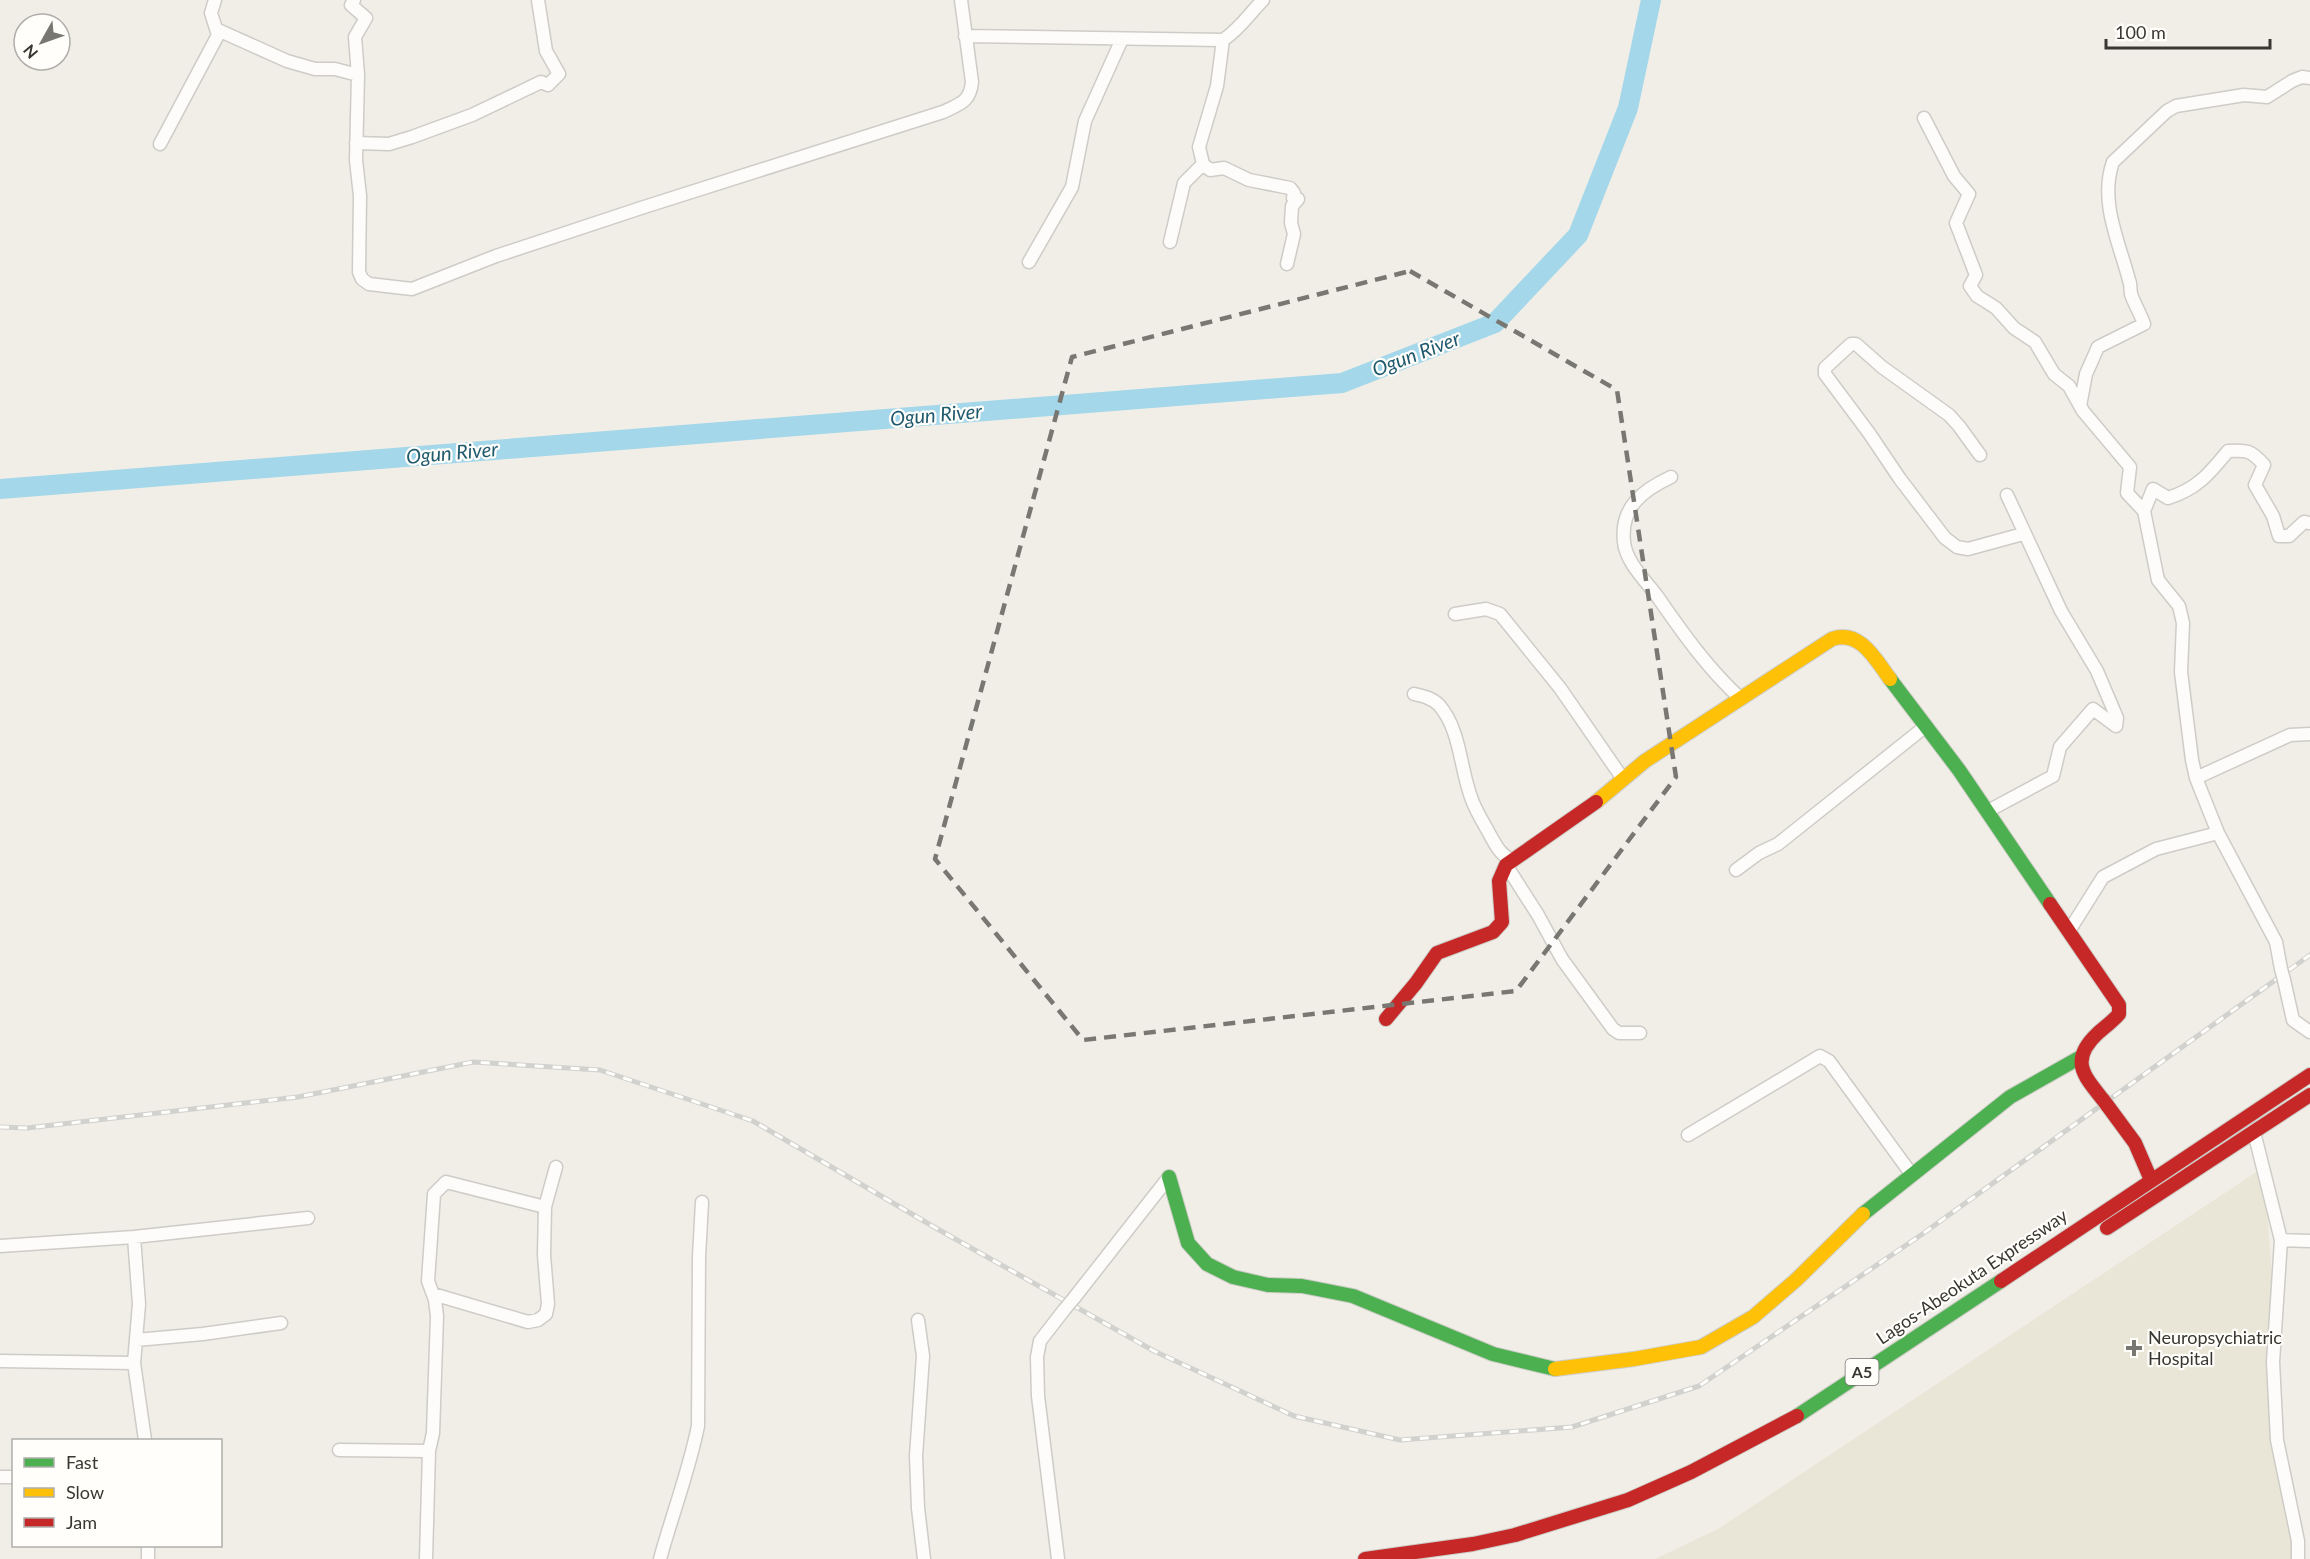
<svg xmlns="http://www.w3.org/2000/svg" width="2310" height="1559" font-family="Lato,sans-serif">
  <rect width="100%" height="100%" fill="#f0eee7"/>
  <path fill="#e9e6d7" d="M2264,1167L2292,1559H1655L1718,1529Z"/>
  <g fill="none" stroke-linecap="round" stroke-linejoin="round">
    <path stroke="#a4d7ea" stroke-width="20" d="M0,489L1342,383L1495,323L1578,235L1628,108L1651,0"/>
    <defs>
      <path id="street" d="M215,0L211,13L218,35
        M354,0L351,5L366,18L355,37L358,75L356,160L360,196L359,272L362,279L369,284L412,289L496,256L641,208L943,112C960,104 970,102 972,82L961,0
        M965,36L1223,40
        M1924,118L1954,176L1969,194L1956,223L1976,275L1970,286L1977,296L1996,308L2014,328L2035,342L2054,374L2069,386L2083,411L2130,467L2127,493L2144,511L2158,580L2179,606L2183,623L2181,672L2192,760L2196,778L2218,833L2276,942L2281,969
        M356,143L389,144L412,137L472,115L541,82L548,85L559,74L546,51L538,0
        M160,144L218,35V30L287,61L315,69H335L358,75
        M1203,164L1210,170L1224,168L1249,180L1290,188L1294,193L1293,198L1298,199L1292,206L1291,223L1294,234L1287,264
        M1170,242L1184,183L1203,164L1199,147L1217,86L1223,40C1240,29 1249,14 1263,0
        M1029,262L1072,187L1085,121L1122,39
        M2080,406L2086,374L2098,347L2144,324C2141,315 2133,301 2131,294C2130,289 2131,284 2129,280C2119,242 2099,201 2113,162L2167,111L2176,106L2244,95L2267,97L2292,81L2302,77L2310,78
        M1980,455L1959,426L1949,415L1882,367L1856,344H1851L1825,368V374L1869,433L1900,479L1945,538L1957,547L1968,549L2023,534
        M1671,477C1643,490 1620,507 1624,542C1626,562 1645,580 1657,596C1682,632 1708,669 1741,699
        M2144,511L2153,489L2168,498C2197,489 2209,474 2228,451C2247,450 2251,450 2264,465L2255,485L2273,516L2279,536H2289L2304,522L2310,523
        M1455,614L1486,609L1500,614L1560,688L1623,779
        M1414,694C1423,696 1432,698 1439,705C1461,730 1460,770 1472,800C1476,811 1483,822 1489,833C1495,844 1500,855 1512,860
        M2196,778L2290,735L2310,734
        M1988,811L2053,776L2060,747L2093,709L2116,726L2117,718L2097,671L2061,611L2007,495
        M1506,865L1538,915L1562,959L1613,1029L1619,1033H1640
        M1736,870L1759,853L1778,844L1926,726
        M2069,931L2103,877L2156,849L2218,833
        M2284,980L2293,1020L2310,1032
        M2254,1132L2281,1240L2273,1362L2277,1440L2298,1541V1559
        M1688,1135L1820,1056L1829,1061L1912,1175
        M134,1237L139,1304L134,1363L145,1440
        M2281,1240L2310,1241
        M0,1246L134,1237L308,1218
        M433,1294L528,1322L538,1320L546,1314L548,1304L544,1255L545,1207L556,1167
        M1074,1298L1169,1177
        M918,1320L923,1356L916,1456L918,1508L924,1559
        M136,1340L203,1334L281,1323
        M0,1361L134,1363
        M339,1450L429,1451
        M0,1477H14
        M148,1559V1546
        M426,1559L429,1451L433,1433L437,1316L435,1300L428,1281L434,1194L446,1182L545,1207
        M660,1559C672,1515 689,1471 698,1426L699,1257L702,1202
        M1058,1559L1038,1396L1037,1357L1040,1341L1064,1310"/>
      <path id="fast" d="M1890,679L1959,770L2050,904
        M1169,1177L1188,1243L1207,1264L1233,1277L1268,1285L1302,1286L1353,1296L1493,1354L1555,1369
        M1863,1214L2010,1097L2079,1058
        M1797,1416L2001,1281"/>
      <path id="slow" d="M1596,802L1645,761L1832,639C1860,629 1876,660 1890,679
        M1555,1369L1634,1359L1701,1347L1753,1317L1796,1280L1863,1214"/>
      <path id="jam" d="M2050,904L2119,1005V1014C2113,1021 2105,1027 2098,1033C2069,1060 2083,1075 2104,1101
        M1386,1019L1416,983L1437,953L1493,932L1502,922L1499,881L1506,865L1596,802
        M2107,1105L2135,1143L2151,1180
        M2107,1228L2310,1095
        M2001,1281L2310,1075
        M1365,1559L1473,1544L1515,1535L1628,1500L1691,1472L1797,1416"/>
    </defs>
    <use href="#street" stroke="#cdccc6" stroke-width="15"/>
    <use href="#fast" stroke="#cdccc6" stroke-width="16"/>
    <use href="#slow" stroke="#cdccc6" stroke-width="16"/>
    <use href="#jam" stroke="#cdccc6" stroke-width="16"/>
    <use href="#street" stroke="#fdfcfb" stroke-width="12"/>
    <use href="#fast" stroke="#4caf50" stroke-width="14"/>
    <use href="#slow" stroke="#ffc107" stroke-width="14"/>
    <use href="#jam" stroke="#c62828" stroke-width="14"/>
    <defs>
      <path id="rail" d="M0,1127L27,1128L298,1097L473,1062L600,1070L753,1121L934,1227L1154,1351L1294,1416L1400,1440L1572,1427L1699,1386L1921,1235L2310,955"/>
    </defs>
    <use href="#rail" stroke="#d1d1ce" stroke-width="5"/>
    <use href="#rail" stroke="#fffefb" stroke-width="3" stroke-dasharray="9" stroke-linecap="butt"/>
    <defs>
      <path id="street-bridge" d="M2281,969L2284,980
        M1064,1310L1074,1298"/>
      <path id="jam-bridge" d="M2104,1101L2107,1105"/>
    </defs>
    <use href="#street-bridge" stroke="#cdccc6" stroke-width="15" stroke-linecap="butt"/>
    <use href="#jam-bridge" stroke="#cdccc6" stroke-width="16" stroke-linecap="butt"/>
    <use href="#street-bridge" stroke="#fdfcfb" stroke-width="12"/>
    <use href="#jam-bridge" stroke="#c62828" stroke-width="14"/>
  </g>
  <path fill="none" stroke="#787771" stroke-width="4.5" stroke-dasharray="12 8" stroke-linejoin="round" d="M1410,271L1617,390L1676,777L1516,991L1083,1040L935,859L1072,357Z"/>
  <path fill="#787771" stroke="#fffefb" stroke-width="2" d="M2131 1339h6v6h6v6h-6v6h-6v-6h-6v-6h6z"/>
  <g text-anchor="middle" stroke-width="4.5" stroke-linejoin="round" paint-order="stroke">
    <rect fill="#fffefb" stroke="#74736e" stroke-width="1.5" x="1845.5" y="1359" width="33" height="26" rx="4.5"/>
    <g font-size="16" font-weight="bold" fill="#383731">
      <text x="1862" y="1378">A5</text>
    </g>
    <g font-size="18" fill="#383731" stroke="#fffefb">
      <text transform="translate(1972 1277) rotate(-34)" y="6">Lagos-Abeokuta Expressway</text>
    </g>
    <g font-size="18" fill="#383731" stroke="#fffefb" text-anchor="start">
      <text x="2148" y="1344">Neuropsychiatric<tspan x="2148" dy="21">Hospital</tspan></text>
    </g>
    <g font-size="20" font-style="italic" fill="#205a6f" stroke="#fffefb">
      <text transform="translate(1416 354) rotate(-21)" y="7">Ogun River</text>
      <text transform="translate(936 415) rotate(-5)" y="7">Ogun River</text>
      <text transform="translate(452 453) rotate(-5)" y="7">Ogun River</text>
    </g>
  </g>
  <rect x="12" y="1439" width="210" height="108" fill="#fffefb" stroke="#afaeaa" stroke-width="1.5"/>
  <rect x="24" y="1458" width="30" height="9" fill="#4caf50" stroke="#afaeaa" stroke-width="1.5"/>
  <text x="66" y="1469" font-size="18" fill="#383731">Fast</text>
  <rect x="24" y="1488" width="30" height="9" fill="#ffc107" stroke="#afaeaa" stroke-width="1.5"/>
  <text x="66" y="1499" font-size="18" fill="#383731">Slow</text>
  <rect x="24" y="1518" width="30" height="9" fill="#c62828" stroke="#afaeaa" stroke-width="1.5"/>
  <text x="66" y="1529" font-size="18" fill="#383731">Jam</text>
  <g transform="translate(42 42) rotate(230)"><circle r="28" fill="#fffefb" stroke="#afaeaa" stroke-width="1.5"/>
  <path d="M0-4.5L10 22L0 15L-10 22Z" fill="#787771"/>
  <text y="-9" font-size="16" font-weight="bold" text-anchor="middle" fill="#383731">N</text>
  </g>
  <path d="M2106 39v9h164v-9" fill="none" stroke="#383731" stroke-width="3"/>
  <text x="2115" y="39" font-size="18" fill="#383731" stroke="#fffefb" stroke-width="4.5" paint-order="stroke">100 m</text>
</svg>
